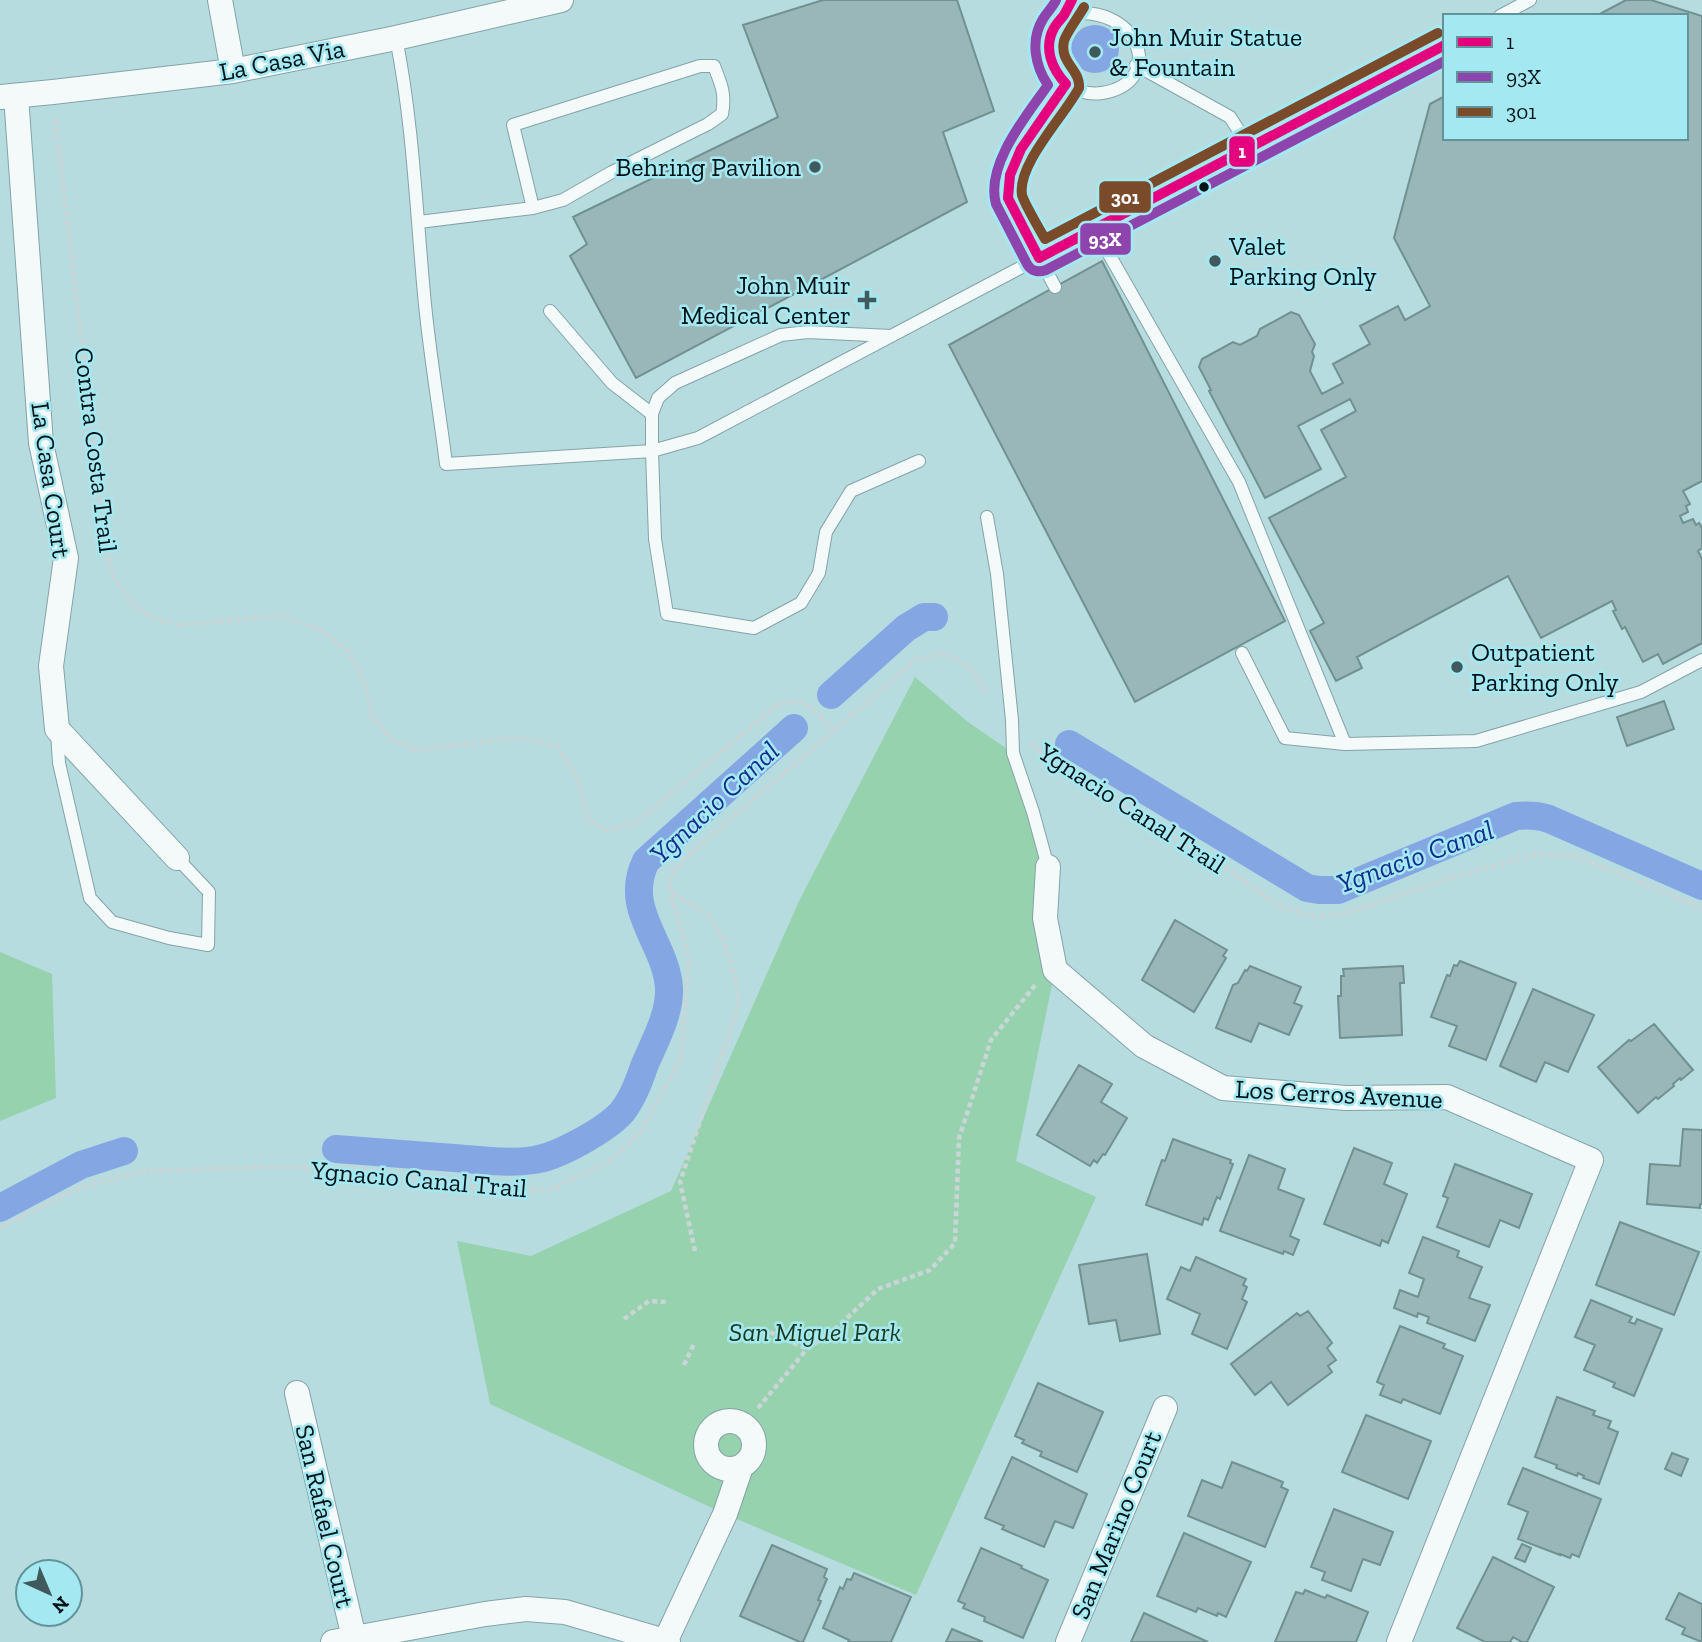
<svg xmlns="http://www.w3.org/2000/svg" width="1702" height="1642" font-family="'Zilla Slab',serif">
  <rect width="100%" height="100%" fill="#b6dce0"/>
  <path fill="#97d2ae" d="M915,677L968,722L1013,753L1033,812L1055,970L1016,1161L1096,1197L916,1595L725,1514L490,1404L457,1241L531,1256L671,1191L799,901Z
    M0,952L52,974L56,1098L0,1121Z"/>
  <path fill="#84a7e4" d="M1071 49a24 24 0 1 1 48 0a24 24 0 1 1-48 0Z"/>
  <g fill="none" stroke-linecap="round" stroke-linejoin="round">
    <path stroke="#84a7e4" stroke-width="28" d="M831,695L906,628L924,617H934
      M1069,744L1307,888L1319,890H1338L1516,816C1528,815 1538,815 1549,819L1702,886
      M336,1149C376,1152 415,1155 454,1158C480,1160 507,1164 534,1160C557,1157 606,1130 622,1112C633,1098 639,1081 645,1064C655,1041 670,1014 669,988C666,942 622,910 646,861L794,728
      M0,1208L81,1165L124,1151"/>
  </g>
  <path fill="#99b7b8" stroke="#719091" stroke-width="2" d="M823,0H957L994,111L943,132L967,202L636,378L570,256L587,244L573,217L778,117L743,25Z
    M1626,0H1651L1702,16V481L1683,491L1690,504L1686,506L1688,512L1680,516L1683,523L1693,519L1696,525L1699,523L1702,528V548L1698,551L1702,559V643L1663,664L1658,654L1643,662L1625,627L1622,629L1613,611L1616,610L1612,601L1541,638L1508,576L1357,657L1362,668L1336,681L1310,631L1324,623L1269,518L1346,477L1321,430L1356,411L1350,399L1298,426L1321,469L1265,498L1209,391L1211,390L1199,367L1202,359L1233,342L1240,345L1257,336L1260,329L1291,312L1299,315L1315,344L1312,352L1314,356L1310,371L1322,394L1343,383L1333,364L1370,344L1360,326L1398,306L1405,320L1430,306L1394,238L1430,104L1445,96V138H1686V16H1596Z
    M1102,261L1285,621L1135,702L949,345Z
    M1664,701L1674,729L1627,746L1617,717Z
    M1175,920L1227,950L1223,956L1226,958L1194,1012L1142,980Z
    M1460,961L1516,983L1486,1060L1449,1046L1457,1026L1431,1017L1447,975L1450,976L1454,965L1457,966Z
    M1250,966L1301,987L1294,1003L1302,1006L1289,1035L1259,1023L1251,1042L1216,1028L1233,985L1238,983L1245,970L1247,971Z
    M1403,966L1404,983H1400L1402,1035L1340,1038L1338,996H1341V976H1344L1343,969Z
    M1533,989L1594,1015L1568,1072L1545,1062L1536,1082L1500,1066Z
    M1654,1024L1693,1070L1681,1080L1680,1078L1673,1084L1674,1086L1658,1099L1656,1097L1638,1113L1598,1067L1629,1040L1631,1041Z
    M1079,1065L1112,1084L1101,1102L1127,1118L1105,1155L1103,1154L1097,1163L1094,1160L1090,1166L1037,1135Z
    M1683,1129L1702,1130V1204H1700V1208L1647,1204L1650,1164L1680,1166Z
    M1173,1139L1231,1160L1230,1163L1233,1164L1220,1199L1217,1197L1208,1220L1204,1218L1202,1225L1146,1205L1162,1160L1165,1161Z
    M1354,1148L1392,1163L1384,1184L1407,1194L1388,1243L1382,1240L1380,1246L1324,1224Z
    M1249,1155L1285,1169L1278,1189L1304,1199L1290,1236L1299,1240L1293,1255L1284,1251L1283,1254L1220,1231Z
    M1455,1164L1532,1194L1519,1228L1500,1220L1489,1247L1437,1227L1448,1198L1443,1196Z
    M1620,1222L1699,1252L1674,1315L1596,1285Z
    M1423,1237L1459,1251L1457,1257L1482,1267L1469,1298L1490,1305L1475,1341L1427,1323L1429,1317L1418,1313L1417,1317L1394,1308L1400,1290L1418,1297L1424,1279L1409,1273Z
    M1147,1254L1160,1334L1120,1341L1116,1320L1089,1324L1079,1265Z
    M1196,1257L1246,1279L1243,1285L1247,1287L1242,1299L1247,1302L1227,1349L1192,1334L1200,1314L1167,1299L1181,1267L1190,1271Z
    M1591,1300L1632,1317L1629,1322L1635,1324L1637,1319L1662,1329L1634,1396L1613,1387L1615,1383L1584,1370L1595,1345L1575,1337Z
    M1308,1311L1332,1343L1327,1348L1336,1360L1328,1366L1332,1372L1288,1405L1271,1382L1255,1395L1231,1364L1297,1313L1300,1316Z
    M1400,1326L1445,1344L1443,1348L1463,1356L1440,1414L1403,1399L1401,1403L1380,1395L1384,1385L1377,1382Z
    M1038,1383L1103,1412L1077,1472L1040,1456L1042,1452L1022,1443L1024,1440L1015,1436Z
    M1557,1397L1595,1411L1593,1415L1611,1421L1608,1428L1618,1432L1599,1484L1583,1478L1584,1476L1578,1473L1577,1476L1556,1468L1557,1465L1535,1457Z
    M1366,1415L1431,1441L1408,1499L1342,1472Z
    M1672,1453L1688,1459L1681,1476L1665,1469Z
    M1012,1457L1087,1494L1073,1528L1055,1521L1044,1547L1002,1529L1004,1526L985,1518Z
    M1232,1462L1283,1482L1281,1487L1288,1490L1265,1547L1188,1516L1202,1480L1222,1488Z
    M1523,1468L1601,1499L1579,1557L1572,1554L1570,1558L1560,1554V1555L1518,1539L1528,1512L1508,1504Z
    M1334,1509L1393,1532L1380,1565L1363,1559L1351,1591L1322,1580L1325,1572L1311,1567Z
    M1184,1533L1251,1562L1226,1617L1218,1613L1217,1616L1198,1608L1196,1612L1157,1596Z
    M1522,1544L1531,1548L1525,1562L1515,1558Z
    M772,1545L827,1569L824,1577L827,1579L818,1600L821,1601L803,1642H800L740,1616Z
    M981,1548L1022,1566L1021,1568L1048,1580L1023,1638L984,1621L985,1617L963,1608L965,1604L958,1601Z
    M1493,1557L1554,1587L1527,1642H1522L1513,1637L1510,1642H1485L1457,1628Z
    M854,1573L911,1597L891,1642H848L849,1640L823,1628L840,1587L843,1589L847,1579L851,1580Z
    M1305,1590L1325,1598L1327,1595L1368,1612L1356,1642H1275L1296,1592L1303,1594Z
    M1679,1593L1702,1604V1642L1682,1634L1685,1628L1666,1619Z
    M1144,1613L1208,1642H1131Z
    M952,1629L983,1642H946Z"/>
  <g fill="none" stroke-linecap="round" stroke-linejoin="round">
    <defs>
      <path id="service" d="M1065,15C1138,0 1169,82 1102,93C1071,98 1042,69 1051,37C1053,27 1060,22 1065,14C1068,10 1070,5 1072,0
        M1500,16L1530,0
        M396,38C413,123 416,208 424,294C429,351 439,407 446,464L652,451L655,539L667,614L754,628L801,603L819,573L826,532L851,491L919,461
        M1136,65L1230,117L1249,147
        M419,222L533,208L563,200L612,172L708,124L722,114C726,94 721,84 714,66H700L513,125L533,208
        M1094,228L1239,482L1345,744L1476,741L1641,692L1702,660
        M1055,287L1008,198L1010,175L1021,149L1066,84
        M550,311L612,383L652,414
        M891,336L808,332L781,335L675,383L658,398L652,414V451L698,438L1249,147L1445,45
        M987,517L997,574L1012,720L1013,753L1033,812L1048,867
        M1242,653L1285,738L1345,744
        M57,732L59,763L90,898L112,922L169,938L208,945L209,892L177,858"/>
      <path id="minor" d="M220,0L233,71
        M16,96L41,443L66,558L51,666L57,729L177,858
        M1,97L53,92L233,71L396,38L561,0
        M1048,867L1045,918L1055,970L1144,1046L1223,1088L1346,1098L1447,1097L1591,1160L1399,1642
        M297,1393L354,1638
        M706 1445a24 24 0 1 1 48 0a24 24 0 1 1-48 0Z
        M333,1642L485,1614L526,1609L565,1612L668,1642
        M665,1642L725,1514L741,1467
        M1068,1642L1165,1408"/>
    </defs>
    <use href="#service" stroke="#84a3a7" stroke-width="14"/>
    <use href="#minor" stroke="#84a3a7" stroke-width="26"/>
    <path stroke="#cad5d7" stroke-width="4.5" stroke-dasharray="5 3.5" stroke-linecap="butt" d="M55,119L104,527L112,574L132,604L154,619L180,625L280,616L319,629L349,651L365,684L371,715L391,739L416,750L521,737L556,746L573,770L581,790L588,820L607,831L637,822L776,706C804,693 815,712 834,730
      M1031,743L1037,750L1227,869L1279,906L1315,917L1346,913L1451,878L1538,854L1578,857L1702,908
      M672,893L707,913L723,939L737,984L738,1007L680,1182L695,1251
      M0,1228L76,1189L143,1171L270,1167L355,1168L485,1189L550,1190L610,1161L641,1131L681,1059L689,959L669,886C670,875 676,869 683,860L917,659L938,654L951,656L972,669L980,683L989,694
      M624,1319L649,1301L666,1302
      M770,1332L807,1349
      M684,1365L694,1344
      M758,1408L807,1349L833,1331L878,1289L930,1270L955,1243L959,1138L991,1040L1036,984"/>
    <use href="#service" stroke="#f4fafa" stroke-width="12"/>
    <use href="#minor" stroke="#f4fafa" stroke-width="24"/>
    <defs>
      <path id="bus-1" d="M1066,84C1052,69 1043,48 1054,28C1057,23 1061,19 1064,15C1067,10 1069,5 1072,0
        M1039,258L1445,45
        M1039,258L1008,198L1010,175L1021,149L1066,84"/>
      <path id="bus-2" d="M1056,0C1053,7 1047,12 1043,19C1030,40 1035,66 1048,85C1027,115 985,165 996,204L1027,264C1031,271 1038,273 1046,270L1445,61"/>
      <path id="bus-3" d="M1084,7C1079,16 1066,33 1064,41C1059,63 1081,70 1079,88C1065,115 1017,164 1022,195C1024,203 1040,230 1045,239L1438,33"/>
    </defs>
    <use href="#bus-1" stroke="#a4e9f2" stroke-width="16"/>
    <use href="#bus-2" stroke="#a4e9f2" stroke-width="16"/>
    <use href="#bus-3" stroke="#a4e9f2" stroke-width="16"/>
    <use href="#bus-1" stroke="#e5007d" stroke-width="10"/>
    <use href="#bus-2" stroke="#8e44ad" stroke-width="10"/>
    <use href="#bus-3" stroke="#7a4b2a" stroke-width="10"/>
  </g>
  <g fill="#40595d" stroke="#a4e9f2" stroke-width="2.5">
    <circle cx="1095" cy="52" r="7"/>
    <circle cx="815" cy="167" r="7"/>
    <circle cx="1215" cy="261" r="7"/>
    <path d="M863.5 289.5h7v7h7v7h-7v7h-7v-7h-7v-7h7z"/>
    <circle cx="1457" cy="667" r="7"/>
  </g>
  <circle fill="#001316" stroke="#a4e9f2" stroke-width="2.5" cx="1204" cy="187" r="6"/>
  <g text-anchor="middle" stroke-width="5" stroke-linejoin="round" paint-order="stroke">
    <g font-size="26" fill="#001316" stroke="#a4e9f2" text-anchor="start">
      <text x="1109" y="46">John Muir Statue<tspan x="1109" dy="30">&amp; Fountain</tspan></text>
      <text x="801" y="176" text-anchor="end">Behring Pavilion</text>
      <text x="1229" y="255">Valet<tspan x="1229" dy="30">Parking Only</tspan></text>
      <text x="851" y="294" text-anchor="end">John Muir<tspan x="851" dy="30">Medical Center</tspan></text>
      <text x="1471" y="661">Outpatient<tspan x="1471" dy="30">Parking Only</tspan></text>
    </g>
    <g font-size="26" fill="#001316" stroke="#a4e9f2">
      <text transform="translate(282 60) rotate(-11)" y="9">La Casa Via</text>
      <text transform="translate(96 450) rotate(83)" y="9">Contra Costa Trail</text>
      <text transform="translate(51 480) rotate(82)" y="9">La Casa Court</text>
      <text transform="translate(1132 808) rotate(33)" y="9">Ygnacio Canal Trail</text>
      <text transform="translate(1339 1094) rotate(3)" y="9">Los Cerros Avenue</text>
      <text transform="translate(419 1179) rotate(5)" y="9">Ygnacio Canal Trail</text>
      <text transform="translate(325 1516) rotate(77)" y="9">San Rafael Court</text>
      <text transform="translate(1116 1525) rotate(-68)" y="9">San Marino Court</text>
    </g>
    <g font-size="26" font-style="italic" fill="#183a1d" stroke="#a4e9f2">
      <text x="815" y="1341">San Miguel Park</text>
    </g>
    <g font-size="28" font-style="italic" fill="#162d8f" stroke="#a4e9f2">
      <text transform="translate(714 802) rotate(-43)" y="10">Ygnacio Canal</text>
      <text transform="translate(1415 856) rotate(-20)" y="10">Ygnacio Canal</text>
    </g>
  </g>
  <g stroke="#a4e9f2" stroke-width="2.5">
    <rect x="1228" y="135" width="28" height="33" rx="7" fill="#e5007d"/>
    <rect x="1098" y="180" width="54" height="34" rx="7" fill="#7a4b2a"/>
    <rect x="1079" y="222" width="53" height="34" rx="7" fill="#8e44ad"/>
  </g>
  <g font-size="19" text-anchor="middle" font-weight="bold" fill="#fff">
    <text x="1242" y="158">1</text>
    <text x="1125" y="204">301</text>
    <text x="1105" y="246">93X</text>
  </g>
  <rect x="1443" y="14" width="245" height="126" fill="#a4e9f2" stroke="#62939a" stroke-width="2"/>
  <rect x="1457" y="37" width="35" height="10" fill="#e5007d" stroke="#62939a" stroke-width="2"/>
  <text x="1506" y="49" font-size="21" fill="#001316">1</text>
  <rect x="1457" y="72" width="35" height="10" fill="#8e44ad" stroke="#62939a" stroke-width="2"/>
  <text x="1506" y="84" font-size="21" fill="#001316">93X</text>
  <rect x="1457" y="107" width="35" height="10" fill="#7a4b2a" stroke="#62939a" stroke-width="2"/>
  <text x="1506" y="119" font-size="21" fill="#001316">301</text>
  <g transform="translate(49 1593) rotate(136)"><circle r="33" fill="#a4e9f2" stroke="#62939a" stroke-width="2"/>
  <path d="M0-5L12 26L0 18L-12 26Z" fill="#40595d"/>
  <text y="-10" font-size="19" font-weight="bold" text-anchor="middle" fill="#001316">N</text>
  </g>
</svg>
